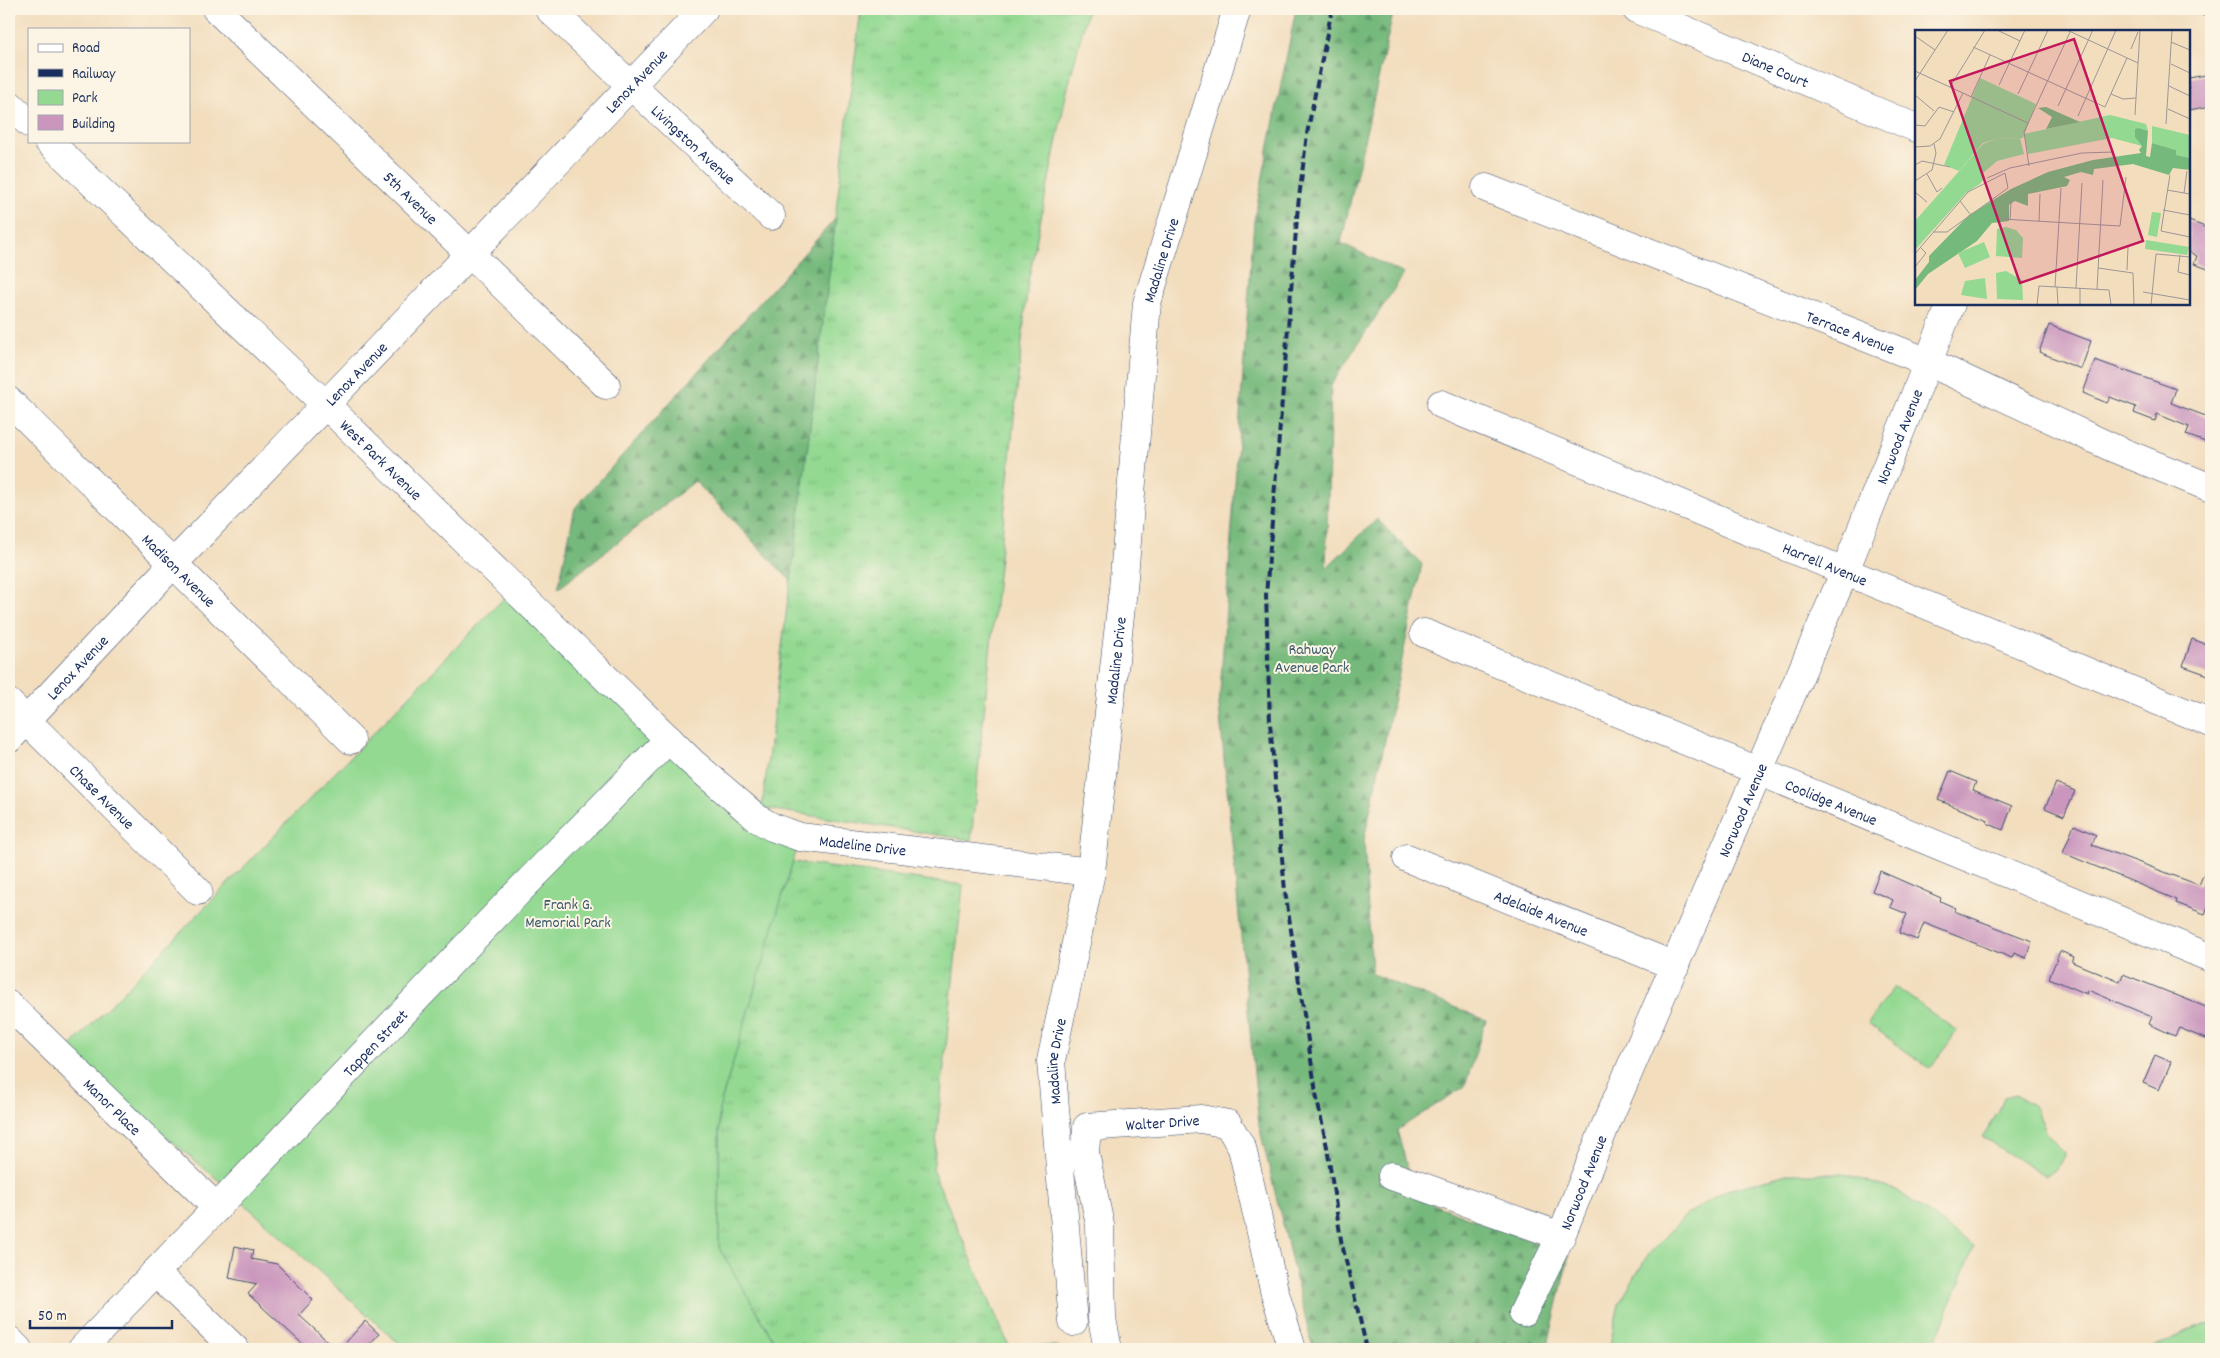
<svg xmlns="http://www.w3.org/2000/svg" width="2220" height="1358" font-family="Dekko,sans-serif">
  <defs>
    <pattern id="grass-tufts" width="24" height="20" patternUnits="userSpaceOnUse" patternTransform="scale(1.25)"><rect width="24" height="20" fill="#93d992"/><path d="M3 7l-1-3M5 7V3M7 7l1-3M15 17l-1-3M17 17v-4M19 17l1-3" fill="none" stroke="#7ebb80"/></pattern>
    <pattern id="forest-firs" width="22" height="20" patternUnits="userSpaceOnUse" patternTransform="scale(1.25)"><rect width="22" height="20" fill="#76b97c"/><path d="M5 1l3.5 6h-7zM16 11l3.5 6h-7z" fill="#609769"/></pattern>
  </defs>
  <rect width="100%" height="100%" fill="#fcf5e5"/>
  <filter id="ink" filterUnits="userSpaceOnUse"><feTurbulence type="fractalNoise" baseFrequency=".02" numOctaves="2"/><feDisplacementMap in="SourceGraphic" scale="10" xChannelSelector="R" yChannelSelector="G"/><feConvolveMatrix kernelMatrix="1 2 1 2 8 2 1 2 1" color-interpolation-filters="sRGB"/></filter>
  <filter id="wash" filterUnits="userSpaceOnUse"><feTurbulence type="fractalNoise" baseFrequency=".0096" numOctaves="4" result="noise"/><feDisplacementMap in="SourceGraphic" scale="20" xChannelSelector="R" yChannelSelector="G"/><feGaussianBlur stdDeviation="1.12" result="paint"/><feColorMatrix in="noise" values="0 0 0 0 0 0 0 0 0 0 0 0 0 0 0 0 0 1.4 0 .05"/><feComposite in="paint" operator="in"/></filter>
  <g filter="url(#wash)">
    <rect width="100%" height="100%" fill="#f2ddbd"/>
    <path fill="url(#grass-tufts)" stroke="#578478" d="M861,9H1088L1066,95L1028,282L971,840L762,808Z
      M792,862L963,885L933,1171L1009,1346H1058L1060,1349H779L719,1248V1109Z"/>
    <path fill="url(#forest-firs)" stroke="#48746d" d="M1296,9H1394L1341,243L1404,274L1331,385L1326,568L1377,519L1422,564L1364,840L1372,974L1486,1020L1465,1086L1397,1130L1416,1198L1569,1255L1547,1349H1313L1259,1126L1219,705L1254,221Z
      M836,218L791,581L695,481L558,589L575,508Z"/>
    <path fill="#93d992" stroke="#578478" d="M510,592L800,837L719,1109V1248L779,1349H405L217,1179L64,1053Z
      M1894,986L1957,1031L1930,1069L1868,1023Z
      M2016,1094L2035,1107L2048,1135L2064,1153C2064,1164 2054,1172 2045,1176L1982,1137L1999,1111L2004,1097Z
      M1787,1174H1844L1898,1191L1974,1247L1932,1349H1609L1619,1304L1648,1255L1685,1216L1725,1191Z
      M2211,1324V1349H2152L2196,1326Z"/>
    <g id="blocks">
      <path fill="#ca96bd" d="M2211,74V106L2189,110V78Z
        M2189,221L2208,228L2211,223V270L2194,264L2197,256L2189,252Z
        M2049,325L2091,341L2081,369L2039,352Z
        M2095,360L2176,389L2171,403L2211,418V444L2186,435L2189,427L2157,414L2155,421L2134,413L2136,407L2110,397L2107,403L2083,393Z
        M2192,639L2211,646V676L2183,666Z
        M1950,771L1976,782L1973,790L2012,806L2003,830L1987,823L1988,820L1938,800Z
        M2056,783L2075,791L2064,816L2045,808Z
        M2074,825L2096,835L2092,845L2199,885L2211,857V899L2205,914L2176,903L2177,900L2063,853Z
        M1880,871L1941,898L1940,901L1956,908L1954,911L2032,941L2026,958L2014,953L2012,958L1924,923L1917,940L1899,933L1907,914L1890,907L1893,900L1872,891Z
        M2060,951L2074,957L2072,962L2120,982L2123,974L2211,1009V1041L2179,1028L2175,1036L2149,1024L2152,1017L2088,990L2087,994L2049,978Z
        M2155,1055L2171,1062L2159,1090L2143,1083Z
        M235,1246L253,1250L251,1259L277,1264L313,1300L299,1315L336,1349H308L248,1294L257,1284L229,1278Z
        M365,1321L379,1334L365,1349H340Z"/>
    </g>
  </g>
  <g filter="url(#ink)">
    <use href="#blocks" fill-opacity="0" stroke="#3b496c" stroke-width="1"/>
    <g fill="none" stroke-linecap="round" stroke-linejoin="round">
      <defs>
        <g id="minor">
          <path id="s1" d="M216,9L606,385"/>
          <path id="s2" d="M549,9L771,216"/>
          <path id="s3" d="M1636,9L1916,128"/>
          <path d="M9,104L29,123"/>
          <path id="s4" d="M48,141L326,405L692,762L758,819L772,827L800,837L1091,872"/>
          <path id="s5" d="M1486,188L1928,362L2113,448L2211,488"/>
          <path id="s6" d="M9,401L351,740"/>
          <path id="s7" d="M1441,404L2211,723"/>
          <path id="s8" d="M1424,633L2211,958"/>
          <path id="s9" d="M9,703L198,891"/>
          <path id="s10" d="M9,739L173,564L704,9"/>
          <path id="s11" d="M1407,858L1675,966"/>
          <path id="s12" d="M9,1005L217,1208"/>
          <path d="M1392,1176L1561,1236"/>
          <path d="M155,1272L235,1349"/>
          <path id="s13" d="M1523,1313L1561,1236L1604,1129L1845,571L1951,304"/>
          <path id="s14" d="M1073,1322L1051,1061L1091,872L1123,589L1147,303L1237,9"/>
          <path d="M9,1340L18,1349"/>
          <path id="s15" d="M82,1349L520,890L669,739"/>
          <path id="s16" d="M1108,1349L1102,1319L1100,1225L1085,1153L1087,1127L1201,1119L1228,1124L1242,1148L1274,1290L1292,1349"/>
        </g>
      </defs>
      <use href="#minor" stroke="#3b496c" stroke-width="29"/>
      <use href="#minor" stroke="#fff" stroke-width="28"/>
      <path stroke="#1b2f5e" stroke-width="4" stroke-dasharray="8 4" stroke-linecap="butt" d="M1332,9L1307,134L1298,206L1266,595L1270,723L1285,891L1317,1099L1327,1147L1341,1240L1367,1349
        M2191,9L2211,17"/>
    </g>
  </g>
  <g text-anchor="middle" stroke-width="4" stroke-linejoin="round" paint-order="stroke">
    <g font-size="16" fill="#1b2f5e" stroke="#fcf5e5">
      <text dy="6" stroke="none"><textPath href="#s3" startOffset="152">Diane Court</textPath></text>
      <text dy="6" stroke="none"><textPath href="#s10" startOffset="909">Lenox Avenue</textPath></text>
      <text dy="6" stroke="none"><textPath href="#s2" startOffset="198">Livingston Avenue</textPath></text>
      <text dy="6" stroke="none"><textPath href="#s1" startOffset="271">5th Avenue</textPath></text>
      <text dy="6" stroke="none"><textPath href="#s14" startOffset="1072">Madaline Drive</textPath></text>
      <text dy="6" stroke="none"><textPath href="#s5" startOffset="392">Terrace Avenue</textPath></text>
      <text dy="6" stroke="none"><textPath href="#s10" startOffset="504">Lenox Avenue</textPath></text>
      <text dy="6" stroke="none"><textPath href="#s13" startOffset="954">Norwood Avenue</textPath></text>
      <text dy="6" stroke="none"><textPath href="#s4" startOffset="461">West Park Avenue</textPath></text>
      <text dy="6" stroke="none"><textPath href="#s7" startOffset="416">Harrell Avenue</textPath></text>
      <text dy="6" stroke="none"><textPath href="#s6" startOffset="240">Madison Avenue</textPath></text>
      <text dy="6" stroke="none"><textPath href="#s14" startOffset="668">Madaline Drive</textPath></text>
      <text dy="6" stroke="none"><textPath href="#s10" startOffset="99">Lenox Avenue</textPath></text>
      <text dy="6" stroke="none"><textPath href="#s9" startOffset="132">Chase Avenue</textPath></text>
      <text dy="6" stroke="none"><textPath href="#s8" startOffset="441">Coolidge Avenue</textPath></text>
      <text dy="6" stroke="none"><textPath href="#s13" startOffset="549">Norwood Avenue</textPath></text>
      <text dy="6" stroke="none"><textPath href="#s4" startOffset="1091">Madeline Drive</textPath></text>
      <text dy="6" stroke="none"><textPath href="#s11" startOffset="145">Adelaide Avenue</textPath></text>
      <text dy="6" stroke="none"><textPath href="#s15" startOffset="424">Tappen Street</textPath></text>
      <text dy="6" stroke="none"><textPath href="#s14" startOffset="262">Madaline Drive</textPath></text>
      <text dy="6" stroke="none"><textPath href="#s12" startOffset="145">Manor Place</textPath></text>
      <text dy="6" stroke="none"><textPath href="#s16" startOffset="300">Walter Drive</textPath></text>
      <text dy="6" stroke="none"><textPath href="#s13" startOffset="144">Norwood Avenue</textPath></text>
    </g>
    <g font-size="16" fill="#395a6b" stroke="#fcf5e5">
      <text x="1312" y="654">Rahway<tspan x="1312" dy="18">Avenue Park</tspan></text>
      <text x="568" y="909">Frank G.<tspan x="568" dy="18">Memorial Park</tspan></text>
    </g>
  </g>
  <g transform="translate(1915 30)">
    <rect width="275" height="275" fill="#f2ddbd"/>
    <path d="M195,85L231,94L233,101L224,98L227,116L197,108L113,124L109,104ZM237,96L275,105V128L260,125L261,120L237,113ZM105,108L109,124L82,131L68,143L70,147L65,154L52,162L0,220V191L68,114L81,109ZM231,210L274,217L272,225L230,219Z" fill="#93d992"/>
    <path d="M131,77L165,92L131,99L137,87L123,78ZM224,98L233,101L231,126L235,127L237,113L261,120V125L275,128V140L258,138L254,145L218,134L179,139L178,145L166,142L149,147L155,150L152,156L113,164V176L100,171L94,175V191L77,193L62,211L13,244L0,260V250L14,232V226L54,185L96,159L133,142L178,130L226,123L224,120L227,116L220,107V99Z" fill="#76b97c"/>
    <path d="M65,48L121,74L108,108L81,109L68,113L44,141L29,135ZM237,182L246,183L242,207L233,205ZM91,197L101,200L108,208L107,228L81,226L82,199ZM69,212L75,227L50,238L43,223ZM91,241L107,250L108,270L82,269L81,243ZM70,248L72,269L46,265L50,251Z" fill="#93d992"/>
    <path fill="none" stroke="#9c9797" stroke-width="1" d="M82,0L105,11M152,0L223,33M0,6L20,20M256,12L275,20M58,17L190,77L212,28M216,19L223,2M256,34L275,43M0,41L113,93M0,51L33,0M84,55L110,0M254,56L275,66M35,57L70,0M103,64L133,0M196,64L208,69L221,68M0,65L19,81M56,67L75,25M143,76L178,0M253,79L275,89M220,85L225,0M163,86L201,0M251,94L257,0M0,95L10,96L24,77L39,82M0,117L15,116L25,109L48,63M0,135L7,131L35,137M114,136L109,102L156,0M12,144L22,162L27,158M255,145L246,201L275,207M72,148L95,138L167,123L199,122M0,151L17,140L21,123L19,114M252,160L275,164M0,162L12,172M269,163L272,141M45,171L55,184M248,180L275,185M87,189L205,196L211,147M95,190L96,172M124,192L125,164M0,224L4,219L53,162L90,143L93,158L32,202H18M265,225L263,242L275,245M0,237L11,223L5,217M183,238L218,243L219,275M212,240L213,217M140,257L146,158M142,257L143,275M161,258L167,153M165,258V275M182,259L188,150M228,262L275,270M122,275L124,256L194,260L196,275M236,275L241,224L275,227"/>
    <path fill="#c2185b" fill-opacity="0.15" stroke="#c2185b" stroke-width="2.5" d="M159,9L228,211L105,253L35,51Z"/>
    <rect width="275" height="275" fill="none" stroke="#1b2f5e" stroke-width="2.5"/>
  </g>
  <rect width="2220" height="1358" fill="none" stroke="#fcf5e5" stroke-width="30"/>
  <rect x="28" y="28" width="162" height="115" fill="#fcf5e5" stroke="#a2a6af"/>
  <rect x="38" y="44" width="25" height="8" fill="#ffffff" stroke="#a2a6af"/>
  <text x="72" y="52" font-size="15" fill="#1b2f5e">Road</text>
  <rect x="38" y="69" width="25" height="8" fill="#1b2f5e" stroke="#a2a6af"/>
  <text x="72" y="78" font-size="15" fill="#1b2f5e">Railway</text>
  <rect x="38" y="90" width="25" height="15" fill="#93d992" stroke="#a2a6af"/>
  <text x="72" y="102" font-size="15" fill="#1b2f5e">Park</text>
  <rect x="38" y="115" width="25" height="15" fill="#ca96bd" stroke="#a2a6af"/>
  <text x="72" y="128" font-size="15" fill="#1b2f5e">Building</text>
  <path d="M30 1320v8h142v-8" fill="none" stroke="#1b2f5e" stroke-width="2.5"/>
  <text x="38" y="1320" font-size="15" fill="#1b2f5e" stroke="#fcf5e5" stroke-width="4" paint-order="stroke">50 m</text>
</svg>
